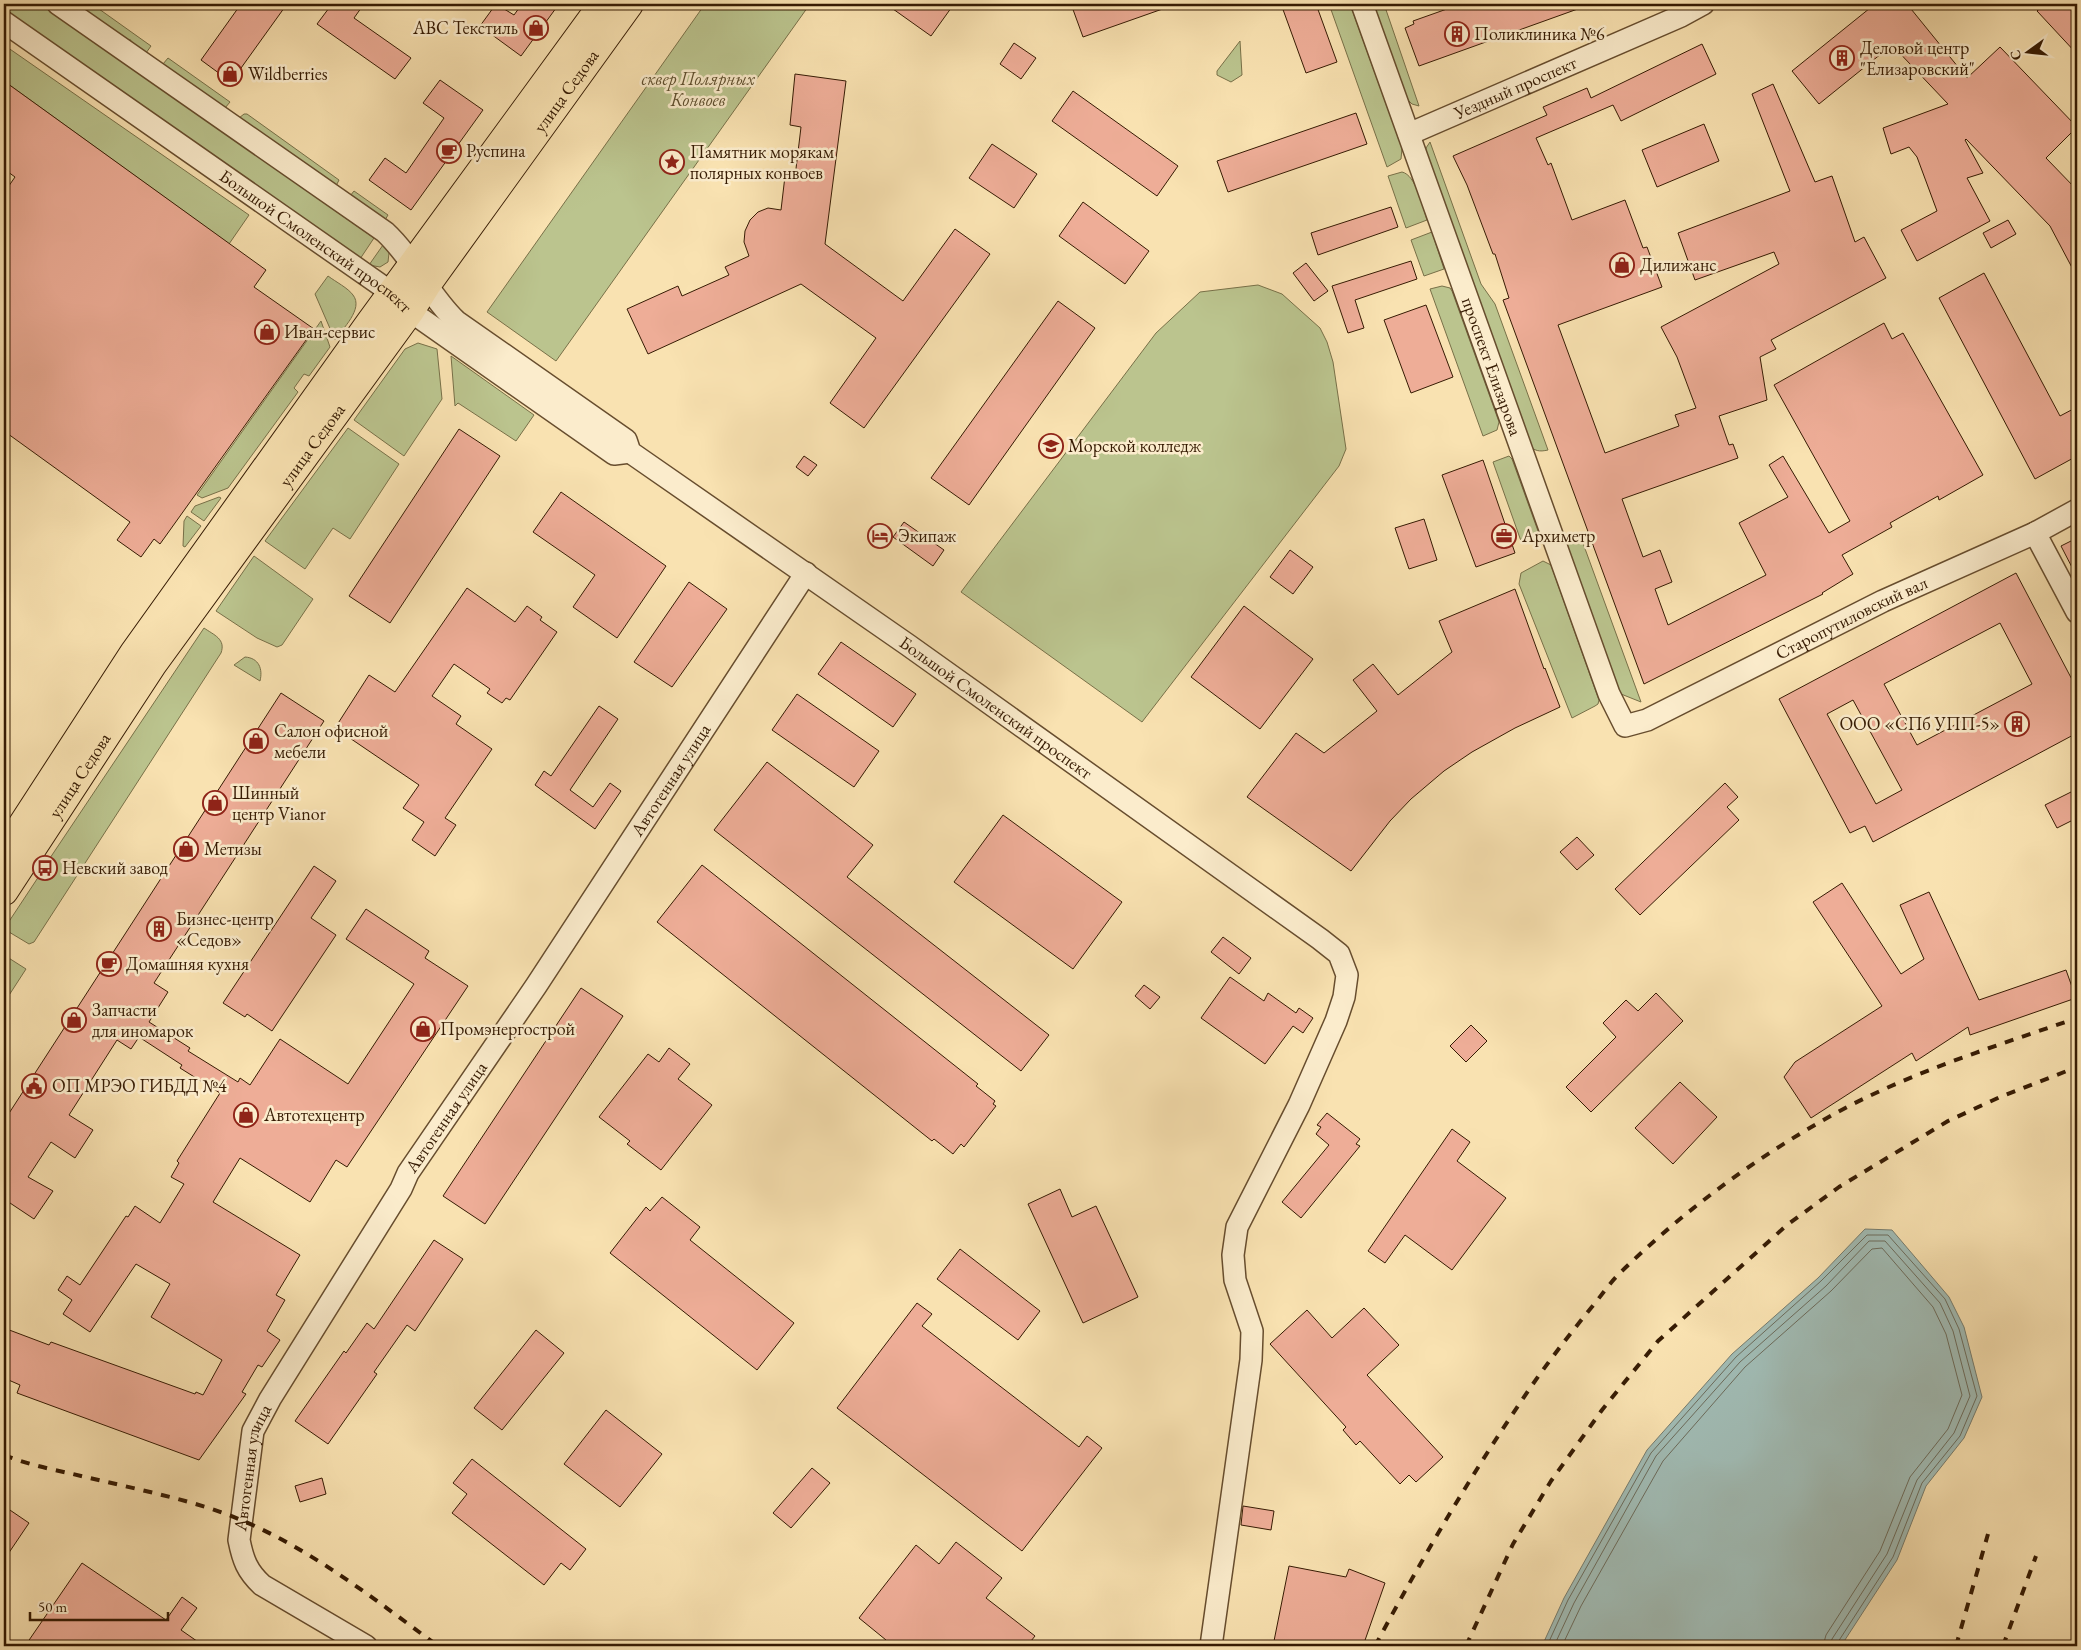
<svg xmlns="http://www.w3.org/2000/svg" width="2081" height="1650" font-family="'EB Garamond',serif">
  <rect width="100%" height="100%" fill="#f9e2b1"/>
  <filter id="stains"><feTurbulence type="fractalNoise" baseFrequency=".004" numOctaves="4"/><feColorMatrix values="0 0 0 0 .2 0 0 0 0 .09 0 0 0 0 .02 0 0 0 .5 -.17"/></filter>
  <radialGradient id="worn" r=".72"><stop offset=".6" stop-color="#630" stop-opacity="0"/><stop offset="1" stop-color="#630" stop-opacity=".3"/></radialGradient>
  <path fill="#bbc48e" stroke="#787048" d="M4,4H41L374,238L360,259L4,9Z
    M83,4H92L151,46L146,53L130,42L131,40H128L81,7Z
    M705,4H810L556,361L487,312Z
    M1329,4H1350L1402,148L1401,159L1387,167Z
    M1372,4H1384L1419,106L1412,104L1406,98Z
    M1240,41L1242,75L1231,82L1217,75V71Z
    M4,45L249,215L229,244L4,81Z
    M168,58L230,102L225,108L163,64Z
    M244,114H247L339,180L336,186L239,118Z
    M1430,142L1481,284L1495,304L1548,450C1539,452 1535,451 1528,445L1426,156V148Z
    M1402,172C1416,175 1423,207 1427,220L1406,228L1388,176Z
    M354,191L388,215L385,220L350,196Z
    M1432,232L1444,269L1424,276L1411,240Z
    M383,245L389,253L388,262L380,267L369,265Z
    M328,276C336,282 348,288 353,295C364,309 342,329 335,340L315,294Z
    M1258,285L1282,294L1320,328L1327,342L1333,362L1346,449L1339,466L1142,722L961,592L1156,333L1200,292Z
    M1442,286L1450,288L1452,291L1499,422L1497,430L1483,436L1430,289Z
    M321,321L330,347L309,376L304,374L294,388L298,392L228,488L202,498L197,495Z
    M418,343L437,349L442,399L404,456L354,420L405,349Z
    M451,356L534,415L516,441L458,403L455,406Z
    M348,428L399,464L350,539L333,528L305,569L265,541Z
    M1509,456L1512,459L1538,531L1536,535L1521,541L1493,462Z
    M219,497L221,498L204,521L191,512L195,506Z
    M187,516L201,526L185,547L183,546L184,521Z
    M1580,535L1641,702L1621,694L1615,686L1566,543L1570,539Z
    M254,556L313,599L282,645L277,647L257,638L216,611Z
    M1543,561L1551,565L1599,700L1598,704L1595,706L1572,718L1519,584L1521,573Z
    M204,628C214,635 226,639 221,653L34,942L29,944L4,929L41,873L44,875L51,864L48,861Z
    M245,657C259,658 263,669 260,681L234,665Z
    M4,955L26,969L4,1003Z"/>
  <path fill="#a1bcb5" stroke="#767c6e" d="M1865,1229L1892,1230L1949,1297L1964,1327L1982,1397L1964,1438L1926,1486L1897,1560L1841,1646H1542L1564,1598L1647,1450L1732,1354L1818,1278Z"/>
  <g fill="none" stroke-linecap="round" stroke-linejoin="round">
    <path stroke="#6c6c5c" stroke-width="1" d="M1547,1646L1568,1600L1651,1453L1736,1357L1821,1281L1867,1235H1888L1945,1299L1959,1329L1977,1396L1960,1436L1922,1483L1893,1557L1838,1642L1837,1646
      M1554,1646L1574,1603L1656,1456L1740,1362L1826,1286L1869,1241H1885L1940,1303L1953,1331L1970,1396L1954,1433L1917,1480L1887,1554L1832,1639L1830,1646
      M1562,1646L1581,1606L1663,1461L1745,1367L1831,1291L1872,1249L1882,1248L1933,1307L1946,1334L1962,1395L1948,1429L1910,1477L1880,1551L1826,1635L1823,1646"/>
  </g>
  <path fill="#eead97" stroke="#361b03" fill-rule="evenodd" d="M241,4H287L231,82L201,60Z
    M332,4H364L354,18L411,58L395,79L317,24Z
    M496,4L514,15L522,4H559L521,56L480,26Z
    M886,4H954L931,36Z
    M1071,4H1170L1171,6L1083,37Z
    M1281,4H1316L1337,62L1306,73Z
    M1461,4H1585L1586,6L1419,66L1405,28L1414,24L1413,21Z
    M1875,4H1907L1967,78L2000,47L2077,127L2046,158L2077,190V277L2050,226L1966,139L1965,140L1983,173L1967,178L1990,221L1917,261L1901,230L1937,211L1917,157L1909,147L1891,154L1883,128L1948,104L1892,45L1819,104L1792,71Z
    M2045,4H2077V54L2037,11Z
    M1014,43L1036,58L1021,79L1000,64Z
    M1702,44L1716,74L1621,121L1613,105L1536,138L1548,165L1551,163L1572,220L1625,200L1643,248L1647,247L1662,287L1558,325L1605,453L1679,426L1675,415L1696,408L1677,357L1661,327L1779,264L1774,252L1695,280L1678,233L1790,191L1752,94L1773,84L1815,182L1832,176L1855,242L1864,237L1886,278L1771,340L1776,349L1760,357L1767,400L1719,416L1729,445L1733,444L1738,458L1622,499L1643,557L1660,550L1672,582L1655,589L1668,625L1766,575L1739,523L1788,497L1769,465L1783,456L1829,533L1850,521L1774,385L1884,323L1892,339L1903,333L1983,475L1939,500L1938,496L1890,523L1892,527L1842,555L1853,574L1822,593L1823,594L1644,684L1503,300L1509,298L1495,254H1493L1467,185L1453,156L1547,115L1543,107L1587,88L1591,98Z
    M795,74L846,81L825,244L903,301L955,229L990,254L864,428L830,403L876,338L801,284L648,354L627,309L678,286L682,296L729,275L725,267L749,256L744,242L745,231L750,220L758,212L768,208L781,210L785,176L795,177L801,127L790,125Z
    M440,80L483,110L411,210L369,180L385,158L406,173L444,118L423,103Z
    M4,81L266,270L254,287L314,329L160,544L154,539L141,557L117,540L130,522L4,431V193L15,177L4,169Z
    M1073,91L1178,166L1157,196L1052,121Z
    M1356,113L1367,144L1228,192L1217,161Z
    M1704,124L1719,161L1657,187L1642,150Z
    M992,144L1037,174L1014,208L969,178Z
    M1083,202L1149,251L1125,284L1059,236Z
    M1391,207L1398,227L1318,255L1311,233Z
    M2008,220L2016,234L1991,248L1983,233Z
    M1411,261L1417,279L1355,300L1364,328L1348,333L1332,286Z
    M1306,263L1328,291L1314,301L1293,273Z
    M1984,273L2060,416L2077,407V456L2035,479L1939,298Z
    M1058,301L1095,328L969,505L931,478Z
    M1426,305L1453,377L1411,393L1384,320Z
    M459,429L500,456L390,623L349,596Z
    M804,456L817,465L808,476L796,467Z
    M1483,460L1515,553L1476,567L1442,475Z
    M561,492L666,566L617,638L573,607L595,575L533,532Z
    M1424,519L1437,560L1409,569L1395,528Z
    M904,522L944,550L933,566L893,537Z
    M2077,538V577L2061,546Z
    M1290,550L1313,567L1293,594L1270,577Z
    M2016,573L2077,689V733L1873,842L1865,826L1850,833L1779,699ZM2000,623L2032,684L1917,745L1884,684ZM1853,700L1902,790L1876,804L1827,714Z
    M689,582L727,609L672,687L634,662Z
    M467,588L515,622L527,606L542,617L540,620L557,632L510,700L506,698L502,703L487,693L490,689L454,664L432,696L461,716L456,724L492,749L445,818L456,825L435,856L412,840L424,822L403,808L419,785L335,728L369,675L395,692Z
    M1515,589L1544,669L1545,668L1560,707L1515,728L1472,752L1444,771L1411,799L1390,821L1351,871L1247,797L1296,733L1324,753L1377,711L1353,680L1373,664L1398,695L1452,652L1439,621Z
    M1244,606L1313,659L1260,729L1191,677Z
    M841,642L916,694L893,727L818,674Z
    M281,693L324,721L154,983L168,992L149,1022L190,1048L188,1051L238,1082L240,1078L250,1085L280,1039L348,1084L414,984L346,939L366,909L429,951L425,958L468,986L347,1167L336,1160L310,1202L240,1158L213,1202L300,1255L276,1295L285,1300L267,1331L280,1340L262,1367L258,1365L242,1392L246,1394L199,1460L17,1393L20,1385L4,1378V1328L49,1345L51,1342L195,1394L196,1392L203,1395L222,1360L151,1317L170,1284L136,1264L90,1332L63,1314L72,1300L58,1290L67,1276L80,1285L126,1216L128,1217L135,1206L160,1223L184,1184L171,1177L179,1163L177,1161L220,1093L180,1068L182,1065L139,1037L131,1049L117,1040L69,1115L93,1130L75,1158L51,1142L28,1177L53,1191L34,1219L4,1199V1121Z
    M797,694L879,751L854,787L772,730Z
    M599,706L618,719L570,790L593,807L610,783L621,791L595,829L535,785L544,771L551,776Z
    M767,762L873,845L847,877L1049,1035L1021,1071L714,830Z
    M1725,783L1738,797L1727,807L1739,820L1640,915L1615,889Z
    M2077,789V818L2057,828L2045,805Z
    M1003,815L1122,902L1073,969L954,882Z
    M1577,837L1594,855L1577,870L1560,852Z
    M702,865L978,1084L976,1086L995,1101L993,1104L996,1106L964,1147L961,1144L953,1154L934,1139L932,1141L657,922Z
    M314,866L336,881L311,918L336,935L272,1031L247,1014L245,1017L223,1003Z
    M1842,883L1901,974L1924,959L1900,905L1929,892L1979,1000L2066,970L2076,998L1970,1035L1968,1027L1916,1061L1912,1053L1811,1118L1784,1077L1795,1062L1882,1006L1813,902Z
    M1223,937L1251,958L1239,974L1211,952Z
    M1230,977L1264,1001L1268,993L1296,1013L1299,1008L1313,1018L1303,1033L1293,1026L1265,1064L1201,1018Z
    M1144,985L1160,997L1150,1009L1135,996Z
    M581,988L623,1016L485,1224L443,1196Z
    M1656,993L1683,1021L1591,1112L1566,1087L1616,1037L1603,1023L1626,1000L1638,1011Z
    M1471,1025L1487,1041L1466,1062L1450,1046Z
    M669,1048L690,1064L678,1079L712,1105L661,1170L627,1144L630,1141L599,1117L648,1054L659,1062Z
    M1680,1082L1717,1117L1673,1164L1635,1128Z
    M1327,1113L1360,1139L1356,1144L1360,1146L1301,1218L1282,1202L1329,1145L1316,1134L1321,1127L1317,1125Z
    M1452,1129L1470,1142L1457,1161L1506,1198L1452,1270L1405,1235L1385,1263L1368,1251Z
    M1060,1189L1072,1217L1096,1206L1138,1297L1083,1323L1028,1204Z
    M662,1197L700,1227L690,1240L794,1323L757,1370L610,1253L646,1207L650,1211Z
    M434,1240L463,1259L415,1331L407,1325L374,1372L377,1374L328,1444L295,1421L344,1351L346,1353L367,1323L374,1329Z
    M960,1249L1040,1311L1018,1340L937,1279Z
    M917,1303L932,1314L922,1326L1079,1447L1087,1436L1102,1448L1022,1551L837,1408Z
    M1364,1308L1399,1345L1367,1375L1443,1457L1416,1482L1409,1475L1400,1484L1360,1441L1356,1445L1343,1430L1346,1427L1270,1344L1307,1310L1332,1338Z
    M536,1330L564,1353L502,1430L474,1408Z
    M606,1410L662,1454L620,1507L564,1464Z
    M472,1459L586,1549L570,1570L561,1563L544,1585L452,1513L467,1494L453,1483Z
    M812,1468L830,1483L791,1528L773,1513Z
    M322,1478L326,1494L300,1502L295,1486Z
    M4,1506L29,1523L4,1560Z
    M1243,1506L1274,1511L1271,1530L1241,1525Z
    M956,1542L1002,1578L986,1598L1035,1636L1027,1646H881L886,1640L859,1618L916,1545L939,1564Z
    M82,1563L166,1620L182,1597L197,1608L181,1630L204,1646H25Z
    M1289,1566L1346,1577L1349,1569L1385,1583L1363,1646H1273Z"/>
  <g fill="none" stroke-linecap="round" stroke-linejoin="round">
    <defs>
      <g id="minor">
        <path id="s1" d="M58,4L385,232C413,258 428,294 456,321L626,440L630,452L908,645L1320,939L1339,954L1347,975L1344,997L1336,1021L1299,1105L1237,1227L1233,1255L1235,1280L1252,1331L1251,1360L1211,1646"/>
        <path id="s2" d="M1362,4L1609,694L1625,726L1647,720L1883,601L2035,533L2077,510"/>
        <path id="s3" d="M4,22L392,293L410,311L614,454L630,452"/>
        <path id="s4" d="M1409,134L1681,16L1703,4"/>
        <path d="M2035,533L2077,612"/>
        <path id="s5" d="M366,1646L262,1585C247,1571 243,1560 239,1540L253,1431L270,1399L401,1189L408,1173L536,986L806,573"/>
      </g>
      <g id="major">
        <path d="M4,853L134,653L370,323L603,4"/>
        <path id="s6" d="M4,891L152,665L410,311L427,284L629,4"/>
      </g>
    </defs>
    <use href="#minor" stroke="#674d2e" stroke-width="24"/>
    <use href="#major" stroke="#361b03" stroke-width="30"/>
    <use href="#minor" stroke="#fbeccc" stroke-width="21"/>
    <use href="#major" stroke="#f9e2b1" stroke-width="28"/>
    <path stroke="#361b03" stroke-width="4" stroke-dasharray="9 9" stroke-linecap="butt" d="M4,1455C26,1464 50,1469 73,1474C118,1485 164,1494 209,1508C295,1536 366,1593 438,1646
      M1375,1646C1419,1564 1466,1483 1518,1406C1541,1371 1565,1340 1591,1308C1602,1295 1611,1281 1623,1270C1686,1209 1758,1156 1836,1113C1911,1072 1996,1046 2077,1018
      M1466,1646L1513,1544L1551,1481L1602,1410L1658,1341L1787,1225L1839,1187L1948,1121L2000,1097L2077,1067
      M1956,1646L1988,1534
      M2003,1646L2036,1556"/>
  </g>
  <defs>
    <symbol id="shop-ring" viewBox="-11 -11 22 22"><circle r="9.5" fill="#fbeccc" stroke="#8f2418" stroke-width="1.5"/><path d="M-5-2.5h2.3a2.7 3.5 0 0 1 5.4 0H5L5.5 6h-11ZM-1.5-2.5h3a1.5 2.3 0 0 0-3 0Z" fill="#8f2418"/></symbol>
    <symbol id="building-ring" viewBox="-11 -11 22 22"><circle r="9.5" fill="#fbeccc" stroke="#8f2418" stroke-width="1.5"/><path d="M-4-6H4V6H1V3H-1V6H-4ZM-2.5-4.3h1.7v1.8h-1.7ZM.8-4.3h1.7v1.8H.8ZM-2.5-1h1.7V.8h-1.7ZM.8-1h1.7V.8H.8Z" fill="#8f2418"/></symbol>
    <symbol id="cafe-ring" viewBox="-11 -11 22 22"><circle r="9.5" fill="#fbeccc" stroke="#8f2418" stroke-width="1.5"/><path d="M-5.5-4.5H6V0H3Q3 3.5 0 3.5H-2.5Q-5.5 3.5-5.5 0ZM3-3.2v2h1.7v-2ZM-6 4.5H4V6H-6Z" fill="#8f2418"/></symbol>
    <symbol id="sight-ring" viewBox="-11 -11 22 22"><circle r="9.5" fill="#fbeccc" stroke="#8f2418" stroke-width="1.5"/><path d="M0-6L1.8-2.2L6-1.7L2.9 1.2L3.7 5.4L0 3.3L-3.7 5.4L-2.9 1.2L-6-1.7L-1.8-2.2Z" fill="#8f2418"/></symbol>
    <symbol id="university-ring" viewBox="-11 -11 22 22"><circle r="9.5" fill="#fbeccc" stroke="#8f2418" stroke-width="1.5"/><path d="M0-5L7-2L0 1L-7-2ZM-4 1L0 2.5L4 1V4Q0 6-4 4Z" fill="#8f2418"/></symbol>
    <symbol id="hotel-ring" viewBox="-11 -11 22 22"><circle r="9.5" fill="#fbeccc" stroke="#8f2418" stroke-width="1.5"/><path d="M-6-4.5h1.5V1H6V5H4.5V3h-9V5H-6ZM-4 0a1.8 1.8 0 1 1 3.6 0ZM.5 0V-2.5h3Q6-2.5 6 0Z" fill="#8f2418"/></symbol>
    <symbol id="office-ring" viewBox="-11 -11 22 22"><circle r="9.5" fill="#fbeccc" stroke="#8f2418" stroke-width="1.5"/><path d="M-6-3h4V-5.5h4V-3h4V5H-6ZM-1-4.5V-3h2v-1.5ZM-6 0V1H6V0Z" fill="#8f2418"/></symbol>
    <symbol id="bus-ring" viewBox="-11 -11 22 22"><circle r="9.5" fill="#fbeccc" stroke="#8f2418" stroke-width="1.5"/><path d="M-5-6H5V4H4V6H2V4H-2V6H-4V4H-5ZM-3.5-4V0h7V-4ZM-3.5 1.2v1.5H-2V1.2ZM2 1.2v1.5H3.5V1.2Z" fill="#8f2418"/></symbol>
    <symbol id="civic-ring" viewBox="-11 -11 22 22"><circle r="9.5" fill="#fbeccc" stroke="#8f2418" stroke-width="1.5"/><path d="M-.6-6.5H3V-4.5H.6V-3L4-1V1h2V6H-6V1h2V-1L-.6-3ZM-1.2 2.5V6h2.4V2.5Z" fill="#8f2418"/></symbol>
  </defs>
  <g fill-rule="evenodd">
    <use href="#shop-ring" x="522" y="14" width="28" height="28"/>
    <use href="#building-ring" x="1443" y="20" width="28" height="28"/>
    <use href="#building-ring" x="1828" y="44" width="28" height="28"/>
    <use href="#shop-ring" x="216" y="60" width="28" height="28"/>
    <use href="#cafe-ring" x="435" y="137" width="28" height="28"/>
    <use href="#sight-ring" x="658" y="148" width="28" height="28"/>
    <use href="#shop-ring" x="1608" y="251" width="28" height="28"/>
    <use href="#shop-ring" x="253" y="318" width="28" height="28"/>
    <use href="#university-ring" x="1037" y="432" width="28" height="28"/>
    <use href="#hotel-ring" x="866" y="522" width="28" height="28"/>
    <use href="#office-ring" x="1490" y="522" width="28" height="28"/>
    <use href="#building-ring" x="2003" y="710" width="28" height="28"/>
    <use href="#shop-ring" x="242" y="727" width="28" height="28"/>
    <use href="#shop-ring" x="201" y="789" width="28" height="28"/>
    <use href="#shop-ring" x="172" y="835" width="28" height="28"/>
    <use href="#bus-ring" x="31" y="854" width="28" height="28"/>
    <use href="#building-ring" x="145" y="915" width="28" height="28"/>
    <use href="#cafe-ring" x="95" y="950" width="28" height="28"/>
    <use href="#shop-ring" x="60" y="1006" width="28" height="28"/>
    <use href="#shop-ring" x="409" y="1015" width="28" height="28"/>
    <use href="#civic-ring" x="20" y="1072" width="28" height="28"/>
    <use href="#shop-ring" x="232" y="1101" width="28" height="28"/>
  </g>
  <g text-anchor="middle" stroke-width="5" stroke-linejoin="round" paint-order="stroke">
    <g font-size="18" fill="#361b03" stroke="#fbeccc" text-anchor="start">
      <text x="518" y="34" text-anchor="end">ABC Текстиль</text>
      <text x="1474" y="40">Поликлиника №6</text>
      <text x="1860" y="54">Деловой центр<tspan x="1860" dy="21">"Елизаровский"</tspan></text>
      <text x="248" y="80">Wildberries</text>
      <text x="466" y="157">Руспина</text>
      <text x="690" y="158">Памятник морякам<tspan x="690" dy="21">полярных конвоев</tspan></text>
      <text x="1640" y="271">Дилижанс</text>
      <text x="284" y="338">Иван-сервис</text>
      <text x="1068" y="452">Морской колледж</text>
      <text x="898" y="542">Экипаж</text>
      <text x="1522" y="542">Архиметр</text>
      <text x="2000" y="730" text-anchor="end">ООО «СПб УПП-5»</text>
      <text x="274" y="737">Салон офисной<tspan x="274" dy="21">мебели</tspan></text>
      <text x="232" y="799">Шинный<tspan x="232" dy="21">центр Vianor</tspan></text>
      <text x="204" y="855">Метизы</text>
      <text x="62" y="874">Невский завод</text>
      <text x="176" y="925">Бизнес-центр<tspan x="176" dy="21">«Седов»</tspan></text>
      <text x="126" y="970">Домашняя кухня</text>
      <text x="92" y="1016">Запчасти<tspan x="92" dy="21">для иномарок</tspan></text>
      <text x="440" y="1035">Промэнергострой</text>
      <text x="52" y="1092">ОП МРЭО ГИБДД №4</text>
      <text x="264" y="1121">Автотехцентр</text>
    </g>
    <g font-size="18" font-style="italic" fill="#5e4e2d" stroke="#fbeccc">
      <text x="698" y="85">сквер Полярных<tspan x="698" dy="21">Конвоев</tspan></text>
    </g>
    <g font-size="18" fill="#361b03" stroke="#fbeccc">
      <text dy="6" stroke="none"><textPath href="#s4" startOffset="116">Уездный проспект</textPath></text>
      <text dy="6" stroke="none"><textPath href="#s6" startOffset="978">улица Седова</textPath></text>
      <text dy="6" stroke="none"><textPath href="#s3" startOffset="381">Большой Смоленский проспект</textPath></text>
      <text dy="6" stroke="none"><textPath href="#s2" startOffset="385">проспект Елизарова</textPath></text>
      <text dy="6" stroke="none"><textPath href="#s6" startOffset="542">улица Седова</textPath></text>
      <text dy="6" stroke="none"><textPath href="#s2" startOffset="1020">Старопутиловский вал</textPath></text>
      <text dy="6" stroke="none"><textPath href="#s1" startOffset="1179">Большой Смоленский проспект</textPath></text>
      <text dy="6" stroke="none"><textPath href="#s6" startOffset="138">улица Седова</textPath></text>
      <text dy="6" stroke="none"><textPath href="#s5" startOffset="1056">Автогенная улица</textPath></text>
      <text dy="6" stroke="none"><textPath href="#s5" startOffset="651">Автогенная улица</textPath></text>
      <text dy="6" stroke="none"><textPath href="#s5" startOffset="246">Автогенная улица</textPath></text>
    </g>
  </g>
  <rect width="2081" height="1650" fill="none" stroke="#f9e2b1" stroke-width="20"/>
  <rect x="5" y="5" width="2071" height="1640" fill="none" stroke="#361b03" stroke-width="2.5"/>
  <rect x="10" y="10" width="2061" height="1630" fill="none" stroke="#361b03"/>
  <g transform="translate(2028 52) rotate(255)" stroke="#fbeccc" stroke-width="4" paint-order="stroke">
  <path d="M0-4L9 19L0 12L-9 19Z" fill="#361b03"/>
  <text y="-8" font-size="14" font-weight="bold" text-anchor="middle" fill="#361b03">С</text>
  </g>
  <path d="M30 1612v8h138v-8" fill="none" stroke="#361b03" stroke-width="2.5"/>
  <text x="38" y="1612" font-size="15" fill="#361b03" stroke="#fbeccc" stroke-width="4" paint-order="stroke">50 m</text>
  <rect width="100%" height="100%" filter="url(#stains)"/>
  <rect width="100%" height="100%" fill="url(#worn)"/>
</svg>
